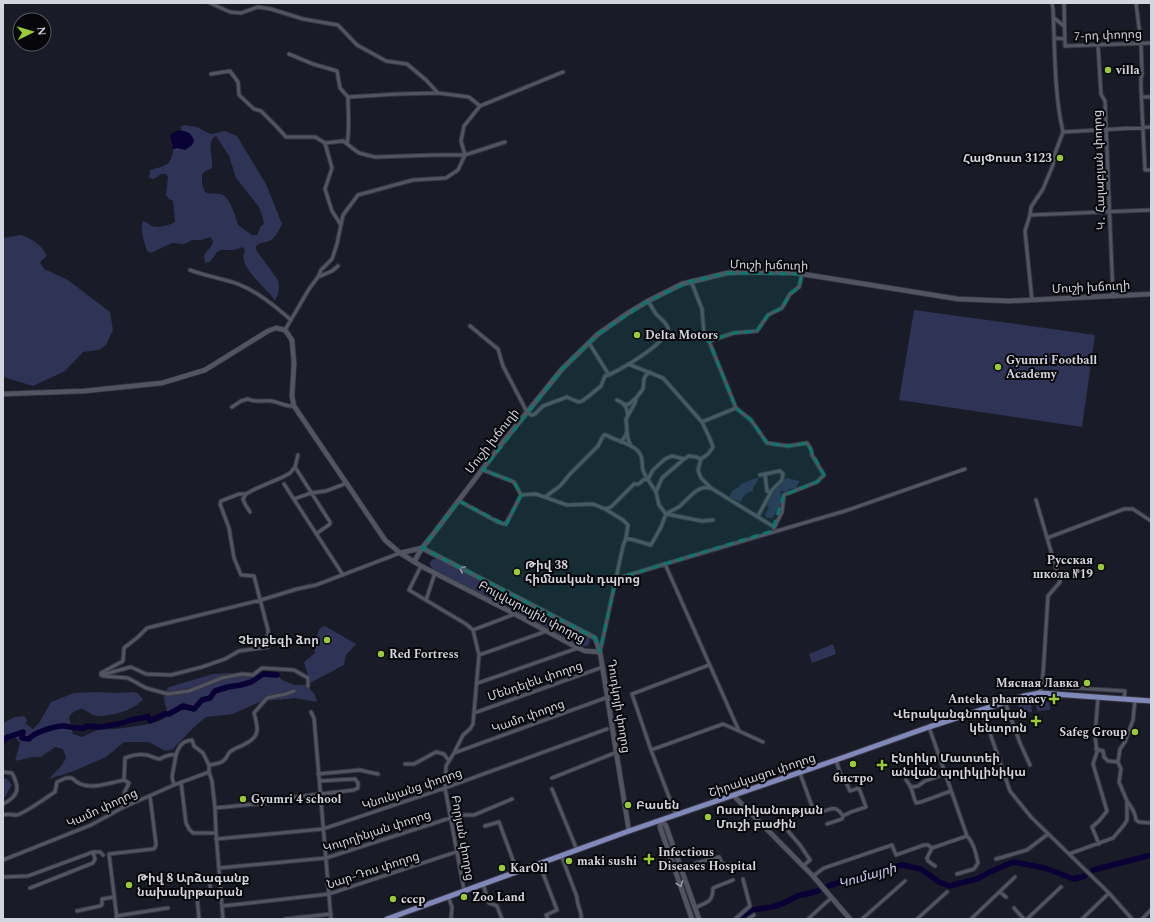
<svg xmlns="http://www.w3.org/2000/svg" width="1154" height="922" font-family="Spectral,'Noto Sans Armenian',serif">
  <rect width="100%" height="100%" fill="#191b27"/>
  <path fill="#2f3355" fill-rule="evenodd" d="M184,125L197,127L208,133L212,134L225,131L237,136L266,184L282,224C279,230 276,238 269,241C264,243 260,242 256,246V250L278,280C280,287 279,296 274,301C273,298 272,295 269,293C261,284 237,264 245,251L243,247L234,250H221L217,252L210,262L205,263L204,255L212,245L213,241L210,237L201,240H192L185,244L172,243L151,253L147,251C144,242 140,229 143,221C148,222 148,224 152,226C156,229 170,225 175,222L173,201L169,199L166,195L168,177L166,174H161L154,179L149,178L150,170C164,166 172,166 173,149L177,148L190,134L182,131L180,127ZM216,136L229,156L236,178L259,207L262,215L264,224L261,226L257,235H252L238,225C236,217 230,197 221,194C215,193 211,195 205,192L202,184V175L204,172L212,168C214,158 205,142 216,136Z
    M22,235C33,240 42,245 47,256L40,262L44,269L68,280L110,312L113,330L106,345L99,350L83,352L65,371L33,386L3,377V238Z
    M914,310L1095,335L1082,427L899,400Z
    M759,477L756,484L753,487V491C746,493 743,495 741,502L729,497L733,490L738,488L741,484Z
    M787,478L799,481V482L796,488L789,489L787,492L781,491L780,493C785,503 778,510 772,518H767L765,515L769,507L766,504V502C772,494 777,481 787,478Z
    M433,559H438L587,636L590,640L589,644L587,646H582L433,569L430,565V562Z
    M325,626L356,644L346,655L344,665L310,683L304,662L315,653C315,644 316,637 320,628Z
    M833,644L836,654L812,663L809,654Z
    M263,672H272L276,673L282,680L294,685H307L315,695L317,702L295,698L265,701L257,703L233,714L206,717L192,729L173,749L165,751L149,742H124L106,757L74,771L49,779L62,765L66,758L63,749L55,747L41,757H32L15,761L20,743L14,736L6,734L3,737V723L15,717L24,716L27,720L26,724L33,729L39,723L51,702L74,693L97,692L115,693L133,692L137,693L143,699C136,710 109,717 96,716C91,715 87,710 82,709C77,709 71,713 69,717L73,734L82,737C87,735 93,731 98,730C103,729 109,729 114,729C124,728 158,724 165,718C173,710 156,699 169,687L213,674L231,673L244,676Z
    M1049,700L1050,710L1037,711L1036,702Z
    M1031,703L1032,712L1019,713L1018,704Z
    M3,778L7,779L12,785L3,800Z"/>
  <path fill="#090036" d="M176,131C185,130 192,132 194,141L192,145L185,150L177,148L173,149L170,135Z"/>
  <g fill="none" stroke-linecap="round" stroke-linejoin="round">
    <path stroke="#090036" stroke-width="5.5" d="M3,741L8,737L23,732L22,738L29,739C33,733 56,725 65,726C71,727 77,729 84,728L87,726L99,727L119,724L131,720L142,718L148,716L150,721L164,714H169L183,706L194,709L202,700L210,698L215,691L228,687L241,685L251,682L263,674L277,675
      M1093,870L1151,855
      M828,886L885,869L902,865L921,869L939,882L949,886L977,879L990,872L1013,862L1045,868L1074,879L1085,876
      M739,919L752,910L772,907L782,904L797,896L818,891"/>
    <defs>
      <path id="street" d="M210,3L230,12L241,13L258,7L271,9L303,19L338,25L357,45L386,61L407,64L426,80L438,93
        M1052,3L1053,9C1055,49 1054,93 1063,132L1151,127
        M1064,3L1065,46L1151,43
        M1136,3L1141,43L1142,75L1141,78V89L1145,170H1151
        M1054,18L1064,26
        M1054,38L1065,39
        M1098,45L1101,94L1105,101L1113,296
        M289,54L313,64L337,71L340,88L348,97L398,94L438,93L469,97L480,106L563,72
        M211,74L230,71L238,82L239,95L254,109L261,111L277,127L286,137H315L325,143L343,141L359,153L375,157L436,155H465L505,142
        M1141,97H1151
        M1063,132L1054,156L1053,165L1043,189L1031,207L1030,215L1151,210
        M325,143L332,168L325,189L332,211L341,225
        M347,144C350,129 348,113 348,97
        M1030,215L1025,231L1032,300
        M190,270C205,276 222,278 238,284C258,292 275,306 291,320
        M318,277L321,270L332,259L337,244L343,215L358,195L413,180L446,178L458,170L465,155L461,141L464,126L480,106
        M691,281L702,309L704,334L709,341L736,408L702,422
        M470,326L498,349L503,366L527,412L531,415L535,414L543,406L567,397L578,402L582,401L589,396L601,386L605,376C617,373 670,341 668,328C667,323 660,318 656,314C653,310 651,305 648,301
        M285,330L309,289L318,277L332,271L338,266
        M709,341L734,333L757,331L768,315L782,308L790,294L799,287L802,274
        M589,343L609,375
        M628,364L663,378L702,422L710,439L713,447L708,454L701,459L698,470L701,478L711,488L774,527
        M617,400L626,405L629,404L636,398
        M623,404L626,407L628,415
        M232,407L241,401L248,399C255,403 263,400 271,401C279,402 286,407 294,406
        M736,408L751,420L767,443L788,446L807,443L811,449L812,455L824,475L817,482L784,495L782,512L774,528
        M627,432L628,439L631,446
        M621,442L626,435L627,431L626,419L635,403L636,398L643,389L644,379L646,375L650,372
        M298,455L295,467L330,522V524L316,534
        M483,470L514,482L521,495L536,494L567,505L593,504L605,509L611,507L634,484H639L643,480L648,479L653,470L665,459L672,456L684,459
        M765,474L767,491L770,493
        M284,484L343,575
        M709,488C698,485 688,499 680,506C676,509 671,511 666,514L702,521L713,520
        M246,494L243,499L245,504L250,512
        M545,497L560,486L570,474L598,446L602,438L604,435H606C616,441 628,442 637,450C644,457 641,462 643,470C645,477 652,485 656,492
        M294,499L311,493L326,491L347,483
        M1036,500L1060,582L1048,596L1043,675L1040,693
        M459,501L498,522L504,524L507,522L521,495
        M758,516L772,490L782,480L783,474L780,471L760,475
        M626,538L634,540L651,545L661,527L666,514L659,505L656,492L662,478L684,459L689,456L696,457L701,459
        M1047,538L1124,509H1133L1151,521
        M665,564L739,731L763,742
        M421,566L409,590L466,624L473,630
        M616,579L665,564L848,510L965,469
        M426,600L435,573
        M473,630L515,614
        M600,652L623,546L626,538L628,525L623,520L605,509
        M479,655L547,631
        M101,675L131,667L146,674L171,675L202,667L225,659L239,651L268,647V630L254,576L241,575L234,558L229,528L220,504L221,501L239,494H246L255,489L283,477L290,473L295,467
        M478,683L578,648
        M308,686V678L294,670L262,668L253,675L242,674L222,678L189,691L168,694L146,688L128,678L103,676L101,673L123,661L124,648L138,637L147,628L261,600L297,589L316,585L400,553
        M1042,686L1125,691L1124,699
        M1098,697L1095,736L1097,752L1093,764L1107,811L1099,821L1092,827L1099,844
        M1005,702L1020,743L1030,765
        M982,710L1010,791L1031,817L1109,893L1132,919
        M311,712L314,718L331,919
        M474,713L603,667
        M1096,749L1103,751L1104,757L1108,761L1118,762
        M651,750L723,724L739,731
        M454,753L608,697
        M176,755C179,746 182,741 192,740L194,746L203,753L209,765V772L212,781L215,808L216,833L223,919
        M405,764H414L436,752L444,754L449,761
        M209,765C215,764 222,764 226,758C228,755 228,753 231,751C235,748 240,747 245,744C261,736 258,728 254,713L267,698L286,694L294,691
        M3,772L12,773C20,788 19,796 3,804
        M800,773L814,812C827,815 833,800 843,816L851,812L866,807L859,788L850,791L847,784L842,779L836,760
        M318,774L360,770L368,772L378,774
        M552,778L617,752
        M124,780L125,758C132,755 140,754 147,755C152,756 155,759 160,759C165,756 169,754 176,755L172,777L174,785
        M906,780C914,789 911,792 916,803L921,802L951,791
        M181,782L186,823L189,829L193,833H216
        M912,787L918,786L925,781L945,774
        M552,789L577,850
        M1127,801C1132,807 1135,812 1136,820L1139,822L1151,823
        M122,808C121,798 125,791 129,783L124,780
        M215,808L276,802L278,799L354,790L358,788V783L355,779L319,781
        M3,815C10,813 10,815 16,815C23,815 48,796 55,792L57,782L66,778H72C86,793 107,783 124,780
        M676,815L651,750L632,694L709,665
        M827,824L842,819L843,816
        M485,826L499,822L517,871
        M788,831L800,845L810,860L803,866
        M216,839L323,829L445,788L607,729
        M932,848L927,858L928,861L935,866
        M1069,854L1113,838L1124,825L1127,820V801L1119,782L1121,769L1118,762L1120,749L1125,742L1133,720L1135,700
        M561,855L577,897C576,905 583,912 581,919
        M996,859L1027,850L1048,834
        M3,860L91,825L122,808L174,785L209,772
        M539,863L557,910L546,915L548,919
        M219,868L326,858L450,818L460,815H474L512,799
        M682,871L692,866L696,863L719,857L722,863L727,865L730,864
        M957,874L974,869L978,863C976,854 974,843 967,836
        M813,876L824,868L892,845L896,855L924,845H928L932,848L967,836L929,727
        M3,877L28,876L93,852H100L103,855
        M209,877L211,894H221
        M483,884L489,903L497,906L502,919
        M30,888L93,863L95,859L93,852
        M464,890L445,788L446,766L454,753L463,735L470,729L473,724L479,655L473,630
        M1000,892L1006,897
        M448,896L452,907L451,919
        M222,906L329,894L456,852
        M695,908C706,902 713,903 713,888L733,880
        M1014,908L1024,919
        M77,911L100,906L102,905V899L114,897
        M116,916L168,908
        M117,919L109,854L153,849L155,848L156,844L150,796
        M199,919L197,896L211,894
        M285,919L331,914
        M735,919L750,906L743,879
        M748,919L754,915
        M808,919L831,898
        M862,919L905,881
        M917,919L947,892
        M971,919L1015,877
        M1027,919L1061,887
        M1082,919L1109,893
        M1142,919L1151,910"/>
      <path id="secondary" d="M3,394L84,391L162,383L205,370L268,331L276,328L285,330L292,340L294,364L292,396L294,406L385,540L400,553L421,566L515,614L578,648L585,651L600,652
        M400,553L422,548L595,638L600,652L629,831
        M414,562L422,548L431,537L503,442L562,369L598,334L628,313L648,301L682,284L727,273L751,272L796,273L958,299L1009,301L1151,294
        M733,795L813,876L850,919
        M661,820L666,826L699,919
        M661,820L660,827L692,919"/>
      <path id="primary" d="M387,919L629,831L836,760L929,727L1024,696L1040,693L1151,701"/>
    </defs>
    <use href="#street" stroke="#363740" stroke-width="5"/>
    <use href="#secondary" stroke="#363740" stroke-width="6"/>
    <use href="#primary" stroke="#363740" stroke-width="7"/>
    <use href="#street" stroke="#525462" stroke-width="3"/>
    <use href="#secondary" stroke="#525462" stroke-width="4.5"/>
    <use href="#primary" stroke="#8188ba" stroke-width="5"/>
  </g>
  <defs><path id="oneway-chevron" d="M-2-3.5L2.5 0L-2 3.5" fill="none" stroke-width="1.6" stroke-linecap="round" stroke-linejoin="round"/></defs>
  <g stroke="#999aa6">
    <use href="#oneway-chevron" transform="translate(462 569) rotate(-153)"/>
    <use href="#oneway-chevron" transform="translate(680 884) rotate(70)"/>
  </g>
  <path fill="#0f766e" fill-opacity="0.2" stroke="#0f766e" stroke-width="3" stroke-dasharray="8 5" stroke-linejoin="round" d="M727,273L802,274L799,287L790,294L782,308L768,315L757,331L734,333L709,341L736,408L751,420L767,443L788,446L807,443L824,475L817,482L784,495L772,531L616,579L600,652L595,638L422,548L459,501L506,525L521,495L514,482L483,470L562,369L598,334L648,301L691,281Z"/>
  <g fill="#98cb37" stroke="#06060b" stroke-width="1.5">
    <circle cx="1108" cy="70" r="4"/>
    <circle cx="1060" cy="158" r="4"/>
    <circle cx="637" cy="335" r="4"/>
    <circle cx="998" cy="367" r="4"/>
    <circle cx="1101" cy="567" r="4"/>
    <circle cx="517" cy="572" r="4"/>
    <circle cx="327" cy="640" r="4"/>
    <circle cx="381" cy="654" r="4"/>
    <circle cx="1087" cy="683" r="4"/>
    <path d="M1052 693h4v4h4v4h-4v4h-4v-4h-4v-4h4z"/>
    <path d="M1034 715h4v4h4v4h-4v4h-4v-4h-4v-4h4z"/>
    <circle cx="1135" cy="732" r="4"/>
    <circle cx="853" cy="764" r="4"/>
    <path d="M880 759h4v4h4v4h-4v4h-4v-4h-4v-4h4z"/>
    <circle cx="243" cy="799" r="4"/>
    <circle cx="628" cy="805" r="4"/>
    <circle cx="708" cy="817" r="4"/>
    <path d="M647 853h4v4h4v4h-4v4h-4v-4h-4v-4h4z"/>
    <circle cx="569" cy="861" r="4"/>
    <circle cx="502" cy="868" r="4"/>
    <circle cx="129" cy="885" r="4"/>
    <circle cx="464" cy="897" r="4"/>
    <circle cx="393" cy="899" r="4"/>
  </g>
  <g text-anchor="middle" stroke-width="4" stroke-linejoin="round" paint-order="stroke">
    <g font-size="12" fill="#d3d4dd" stroke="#06060b">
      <text transform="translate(1108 35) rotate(-2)" y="4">7-րդ փողոց</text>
      <text transform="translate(1099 170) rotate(-92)" y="4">Կ․ Հալաբյան փողոց</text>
      <text transform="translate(769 265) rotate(1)" y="4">Մուշի խճուղի</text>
      <text transform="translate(1091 287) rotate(-3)" y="4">Մուշի խճուղի</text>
      <text transform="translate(492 441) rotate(-52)" y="4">Մուշի խճուղի</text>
      <text transform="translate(532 612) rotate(28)" y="4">Բուլվարային փողոց</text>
      <text transform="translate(535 681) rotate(-19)" y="4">Մենդելեև փողոց</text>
      <text transform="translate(619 706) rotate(81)" y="4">Դուդկոյի փողոց</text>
      <text transform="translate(528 716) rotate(-20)" y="4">Կամո փողոց</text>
      <text transform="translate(762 775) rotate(-19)" y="4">Շիրակացու փողոց</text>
      <text transform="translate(412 789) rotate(-19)" y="4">Կնունյանց փողոց</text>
      <text transform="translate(102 808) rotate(-25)" y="4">Կամո փողոց</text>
      <text transform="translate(377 831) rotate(-18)" y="4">Կուրղինյան փողոց</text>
      <text transform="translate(463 838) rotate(80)" y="4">Բորյան փողոց</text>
      <text transform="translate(373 870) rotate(-18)" y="4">Նար-Դոս փողոց</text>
    </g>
    <g font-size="12" font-weight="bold" fill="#d3d4dd" stroke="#06060b" text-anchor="start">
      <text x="1116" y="74">villa</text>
      <text x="1052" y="162" text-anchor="end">ՀայՓոստ 3123</text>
      <text x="645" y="339">Delta Motors</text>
      <text x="1006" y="364">Gyumri Football<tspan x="1006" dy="14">Academy</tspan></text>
      <text x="1093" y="564" text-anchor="end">Русская<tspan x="1093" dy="14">школа №19</tspan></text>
      <text x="525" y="569">Թիվ 38<tspan x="525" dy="14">հիմնական դպրոց</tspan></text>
      <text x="319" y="644" text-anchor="end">Չերքեզի ձոր</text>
      <text x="389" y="658">Red Fortress</text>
      <text x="1079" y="687" text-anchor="end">Мясная Лавка</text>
      <text x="1046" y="703" text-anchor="end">Anteka pharmacy</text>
      <text x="1027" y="718" text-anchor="end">Վերականգնողական<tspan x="1027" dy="14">կենտրոն</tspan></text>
      <text x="1127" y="736" text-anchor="end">Safeg Group</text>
      <text x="891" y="762">Էնրիկո Մատտեի<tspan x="891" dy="14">անվան պոլիկլինիկա</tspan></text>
      <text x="853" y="782" text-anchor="middle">бистро</text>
      <text x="251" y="803">Gyumri 4 school</text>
      <text x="636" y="809">Բասեն</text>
      <text x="716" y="814">Ոստիկանության<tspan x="716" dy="14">Մուշի բաժին</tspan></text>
      <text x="658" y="856">Infectious<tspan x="658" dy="14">Diseases Hospital</tspan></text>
      <text x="577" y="865">maki sushi</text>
      <text x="510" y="872">KarOil</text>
      <text x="137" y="882">Թիվ 8 Արձագանք<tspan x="137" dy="14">նախակրթարան</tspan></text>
      <text x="472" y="901">Zoo Land</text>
      <text x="401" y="903">ссср</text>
    </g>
    <g font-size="13" font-style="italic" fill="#cbd2f7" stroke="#06060b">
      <text transform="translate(867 875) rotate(-16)" y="5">Կումայրի</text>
    </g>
  </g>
  <rect width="1154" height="922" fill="none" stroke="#d3d4dd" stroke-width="8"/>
  <g transform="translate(32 32) rotate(85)"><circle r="19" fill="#06060b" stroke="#58585f"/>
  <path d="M0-3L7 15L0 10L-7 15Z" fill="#98cb37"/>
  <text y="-6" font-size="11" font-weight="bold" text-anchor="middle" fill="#d3d4dd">N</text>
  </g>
</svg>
